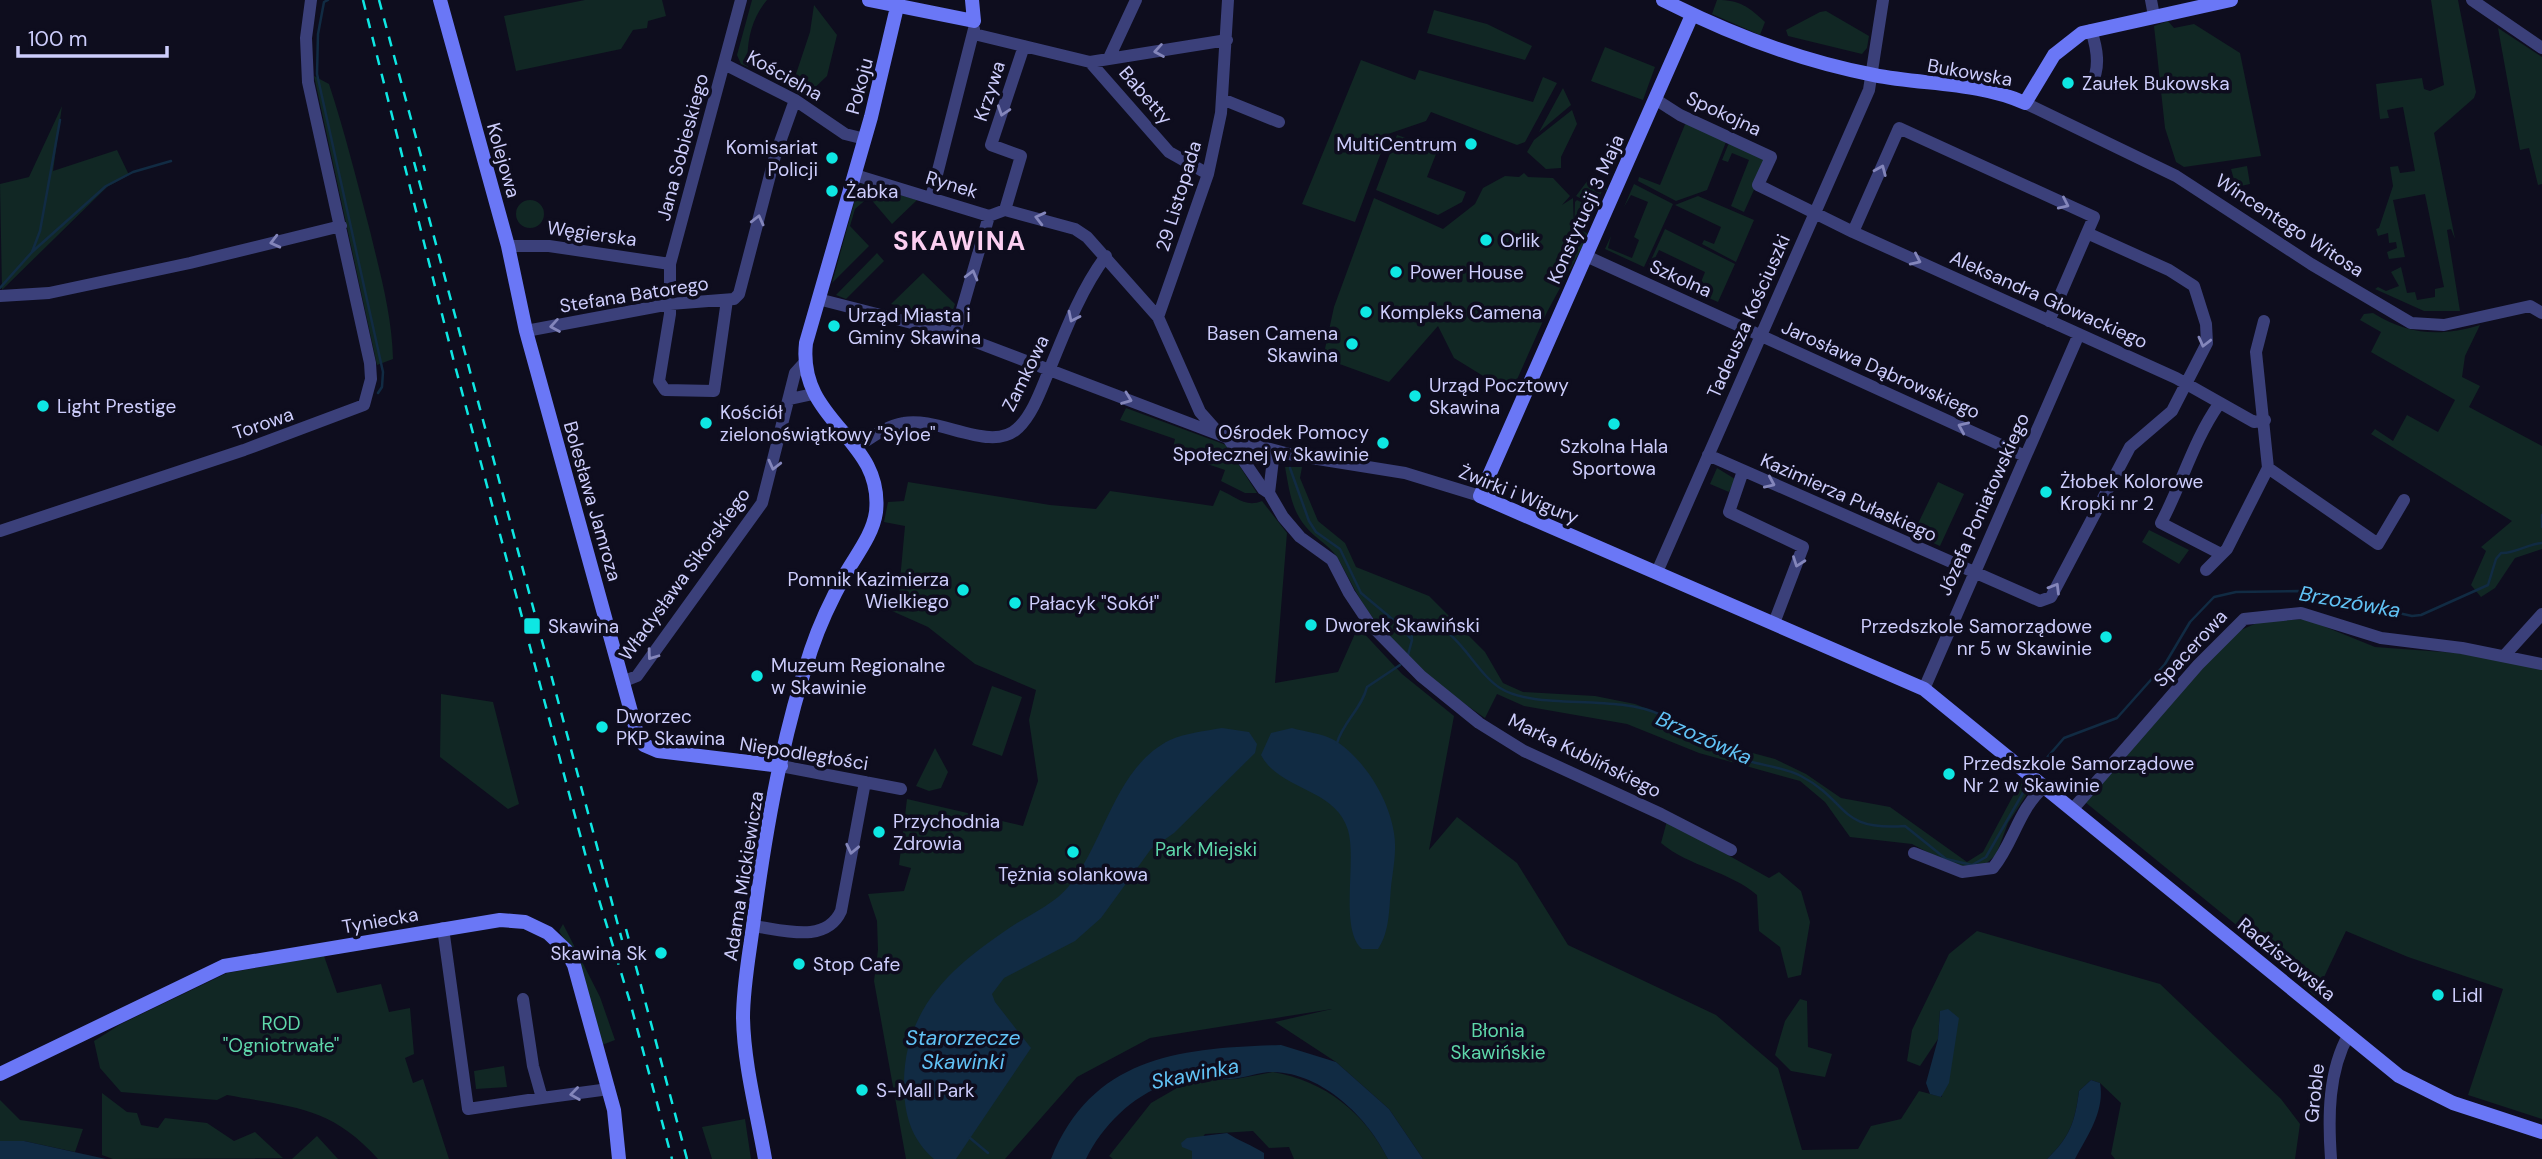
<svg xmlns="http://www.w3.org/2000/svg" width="2542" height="1159" font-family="'DM Sans',sans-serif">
  <rect width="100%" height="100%" fill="#0e0d1e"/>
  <path fill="#112724" d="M585,0H662L666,16L648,21L647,28L633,30L621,49L516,71L504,16Z
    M752,0H767C751,19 746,43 748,67L741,64L737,55Z
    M1717,0C1740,0 1749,7 1765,22L1760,35L1712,14Z
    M2431,0H2458L2476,92L2474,98L2434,133L2455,239L2451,229L2447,230L2460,311H2424L2375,289L2378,287L2386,291L2399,286L2391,272L2401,267L2407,293L2415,292L2417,300L2435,297V289L2444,287L2425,194L2393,200L2405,257L2389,259L2387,252L2397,248L2396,242L2389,243L2388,233L2378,236L2376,229L2379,228L2393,186L2390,167L2398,166L2400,173L2415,171L2403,107L2387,110L2389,118L2380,119L2376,84L2422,78L2424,89L2430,91L2444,85Z
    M814,5L837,35L827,76L807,95L794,88V80L810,32Z
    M1434,10L1487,24L1532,46L1525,60L1427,33Z
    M1826,11L1869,36L1867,48L1862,54L1788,36L1786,30L1820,12Z
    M2168,21L2174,28L2194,24L2240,53L2261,156L2184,167L2176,162L2165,128L2154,26Z
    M2498,28L2542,57V184L2538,185L2529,148L2520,150Z
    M1605,47L1655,67L1643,100L1591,81Z
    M1361,60L1415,80L1419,70L1533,102L1543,77L1557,83L1525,142L1517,145L1431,112L1426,121L1388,134L1355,222L1302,204Z
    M314,76L329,84C345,133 357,181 370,231C380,273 392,315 393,359L377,365Z
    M1563,88L1571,105L1539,132Z
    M62,106L53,171L117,150L129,175L107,187L2,290L0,184L29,177Z
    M1572,110L1577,124L1561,157V168L1546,169L1527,152L1534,140Z
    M1666,110L1726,142L1707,190L1676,201L1638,181L1639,177L1660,185L1686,122L1665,113Z
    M1397,135L1438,149L1427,177L1466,192L1462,202L1438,215L1376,190Z
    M1732,135L1770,154L1744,212L1731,206L1749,160L1732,153L1728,162L1722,160Z
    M2247,166L2250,184L2236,187L2231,169Z
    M1524,173L1528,177L1553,178L1570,196L1562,205L1573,198L1574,232L1575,202L1577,200L1590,207L1580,229L1588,234L1584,244L1547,312L1511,393L1454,358L1438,326L1389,382L1323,358L1334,307L1374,198L1443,229L1475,204L1483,188L1505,176L1519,177Z
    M1588,180L1607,188V191L1603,189L1595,206L1576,196Z
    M863,184L917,200L892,224L869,197L855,209L850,226L869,246L832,283L859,185Z
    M1634,184L1673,204L1644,267L1605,249L1611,236L1608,248L1632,258L1639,240L1634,237L1648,202L1631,195L1624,207Z
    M1698,196L1754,220L1736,262L1702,244L1704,240L1714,244L1721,227L1675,205Z
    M516 214a14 14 0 1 1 28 0a14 14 0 1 1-28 0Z
    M1665,229L1735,264L1718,302L1686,288L1687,285L1698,290L1705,272L1659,250L1650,268L1662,274L1661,276L1647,269Z
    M877,253L884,261L846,299L836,295Z
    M923,273L955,304L953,310L946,307L942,317L891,304Z
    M2373,313C2409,335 2440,337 2480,325L2465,356L2462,377L2480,386L2469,407L2542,446V549L2515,558L2495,588L2481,597L2471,585L2486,551L2481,547L2512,521L2371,434L2375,429L2393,441L2407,415L2438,432L2455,400L2371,352L2381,332L2360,320L2364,314Z
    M1126,408L1226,445L1257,493H1245L1221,481L1225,470L1172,452L1175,439L1120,420Z
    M1285,467H1302L1300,478L1318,521L1345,543L1356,567L1429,596L1485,652L1503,683L1523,692L1595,696L1635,704L1676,720L1719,744L1775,759L1806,774L1841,798L1890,807L1967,862L1983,852L2022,779L2031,788L2008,823L1996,855L1982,867L1963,871L1912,844L1850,837L1825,802L1800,781L1699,753L1627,724L1524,706L1497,694L1485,718C1445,691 1402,656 1373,618C1358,598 1349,578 1337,557C1329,545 1315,538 1306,527C1291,510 1289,488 1285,467Z
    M1717,468L1735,479L1729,492L1710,484Z
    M908,482L1050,505L1096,509L1110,491L1213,506L1220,490C1235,496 1245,508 1262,501L1287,533L1275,683L1338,672L1358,627L1402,674L1454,716L1429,850L1457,817L1517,863L1568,945L1716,1015L1778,1068L1802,1150L1858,1149L1871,1126L1901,1119L1919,1091L1942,1097L1940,1011L1938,1039L1920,1066L1907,1061L1912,1030L1949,954L1977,931L2160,984L2281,1099L2300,1124L2295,1159H2115L2111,1154L2121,1103L2100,1083L2091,1080L2079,1091C2075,1122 2070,1137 2047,1159H1423L1389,1109L1336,1062L1275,1022L1332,1009L1150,1038L1077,1077L1005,1159H906L874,981L878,950L877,921L868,894L904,891L911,868L899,865L907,799L1023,826L1038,781L1029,720L1036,690L975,664L928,627L892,611L899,591L905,526L884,522L888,502L904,501Z
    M1938,482L1964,494L1940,546L1913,534Z
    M2149,530L2189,550L2179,564L2142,542Z
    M2306,619L2375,647L2457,653L2542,667V1119L2468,1095L2503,989L2408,957L2346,931L2315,996L2256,941L2085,802L2232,634L2259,622Z
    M992,686L1022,697L1002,756L972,745Z
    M441,694L493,702L519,804L508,809L440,757Z
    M935,748L948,772L941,788L929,791L916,786Z
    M1667,821L1769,878L1779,872L1801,891L1810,922L1801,975L1788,978L1780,947L1759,931L1757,895C1729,871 1690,867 1661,843Z
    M563,924L600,997L615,1040L602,1045L573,953L559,931Z
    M324,956L337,993L381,984L389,1012L410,1008L414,1054L405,1058L413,1083L423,1079L449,1159H378C331,1106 292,1107 227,1095L217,1100L121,1092L100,1068L94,1041L121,1024L227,973Z
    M1800,999L1807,1001L1808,1047L1832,1054L1825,1077L1791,1071L1775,1055L1785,1021Z
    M504,1066L507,1087L476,1089L474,1071Z
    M1273,1072C1325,1081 1365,1113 1388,1159H1294L1289,1147L1269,1148L1253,1131L1205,1134L1192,1151V1159H1113L1109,1156L1151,1103L1189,1081L1236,1079Z
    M102,1093L127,1112L137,1113L141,1125L158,1128L165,1118L207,1123L234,1141L255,1132L283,1158L113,1159L102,1155Z
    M0,1100L20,1120L83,1129L75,1152L24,1141H0Z
    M745,1119L751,1159H712L702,1127Z
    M317,1136L338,1159H292Z"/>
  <path fill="#112b43" d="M1222,728L1249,732L1257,744L1255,753L1174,833L1151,849L1101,918L1075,941L1004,978L992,994L995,1002L1031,1048L956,1159H934C911,1139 904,1114 904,1084C904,1005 956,963 1017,923C1034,913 1056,902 1069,886C1105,842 1115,767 1170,740C1186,733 1205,731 1222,728Z
    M1292,728C1305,732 1322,733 1334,740C1364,758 1389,799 1394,833C1397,850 1393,870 1391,887C1389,908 1390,931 1378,949H1362C1339,929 1357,861 1348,830C1336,788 1279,790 1261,755L1271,733Z
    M1948,1009L1959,1018L1949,1083L1941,1097L1930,1094L1926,1083L1938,1039L1940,1011Z
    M1281,1045L1336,1062L1389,1109L1423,1159H1388C1368,1118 1323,1073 1273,1072C1259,1072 1245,1078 1231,1079C1211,1080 1187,1078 1167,1084C1132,1096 1102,1126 1086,1159H1051C1093,1055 1182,1048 1281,1045Z
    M2091,1080L2100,1083C2105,1111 2088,1135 2075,1159H2047C2070,1137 2075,1122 2079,1091Z
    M1227,1133C1239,1141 1252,1145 1264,1153V1159H1192V1151L1182,1147L1181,1143L1187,1138Z
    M0,1141H24L106,1159H0Z"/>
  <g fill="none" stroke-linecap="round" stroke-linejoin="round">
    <path stroke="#112b43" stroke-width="2.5" d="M328,0L324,2L318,34L317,74L383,372L382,387L378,393
      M32,252L40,231L60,120
      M0,288L32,252L106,186L133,172L171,161
      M1290,468L1309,521L1316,532L1340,549L1361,593L1397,623L1411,639
      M2542,515V527
      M1408,655L1412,640L1411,626L1417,620C1457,622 1472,670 1500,688C1536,711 1615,693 1661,715C1690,729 1714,751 1745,760C1764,766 1783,767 1801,776C1850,802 1837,831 1905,826L1946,859L1972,865L1986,857L2027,786
      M1337,743C1343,722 1362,708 1367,687L1400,665
      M2038,768L2064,738L2117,718L2165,664L2190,622L2214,597L2236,592L2299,591L2412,616L2421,615L2488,585L2496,559L2501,553C2515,554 2527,544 2542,543
      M970,1138L988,1153"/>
    <path stroke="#3b407a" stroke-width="12" d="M2151,0L2154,16
      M2472,0L2542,48
      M974,34L1090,62L1227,40
      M1109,58L1136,0
      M1090,62L1169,152L1208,174
      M724,64L795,100L845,134L865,139
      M2091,84C2101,68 2097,48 2091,30
      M1222,99L1279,122
      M1655,99L1680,115L1771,157L1758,185L1853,232L2176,378L2254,422L2265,420
      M2025,103L2176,176L2311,264L2411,323L2444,325L2530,306L2542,313
      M855,175L989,216
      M931,198L974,29
      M1005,210L1021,156L991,145L1024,46
      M989,216L1005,210L1075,229L1087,237L1158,317L1200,412L1216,430L1228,438L1263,489L1269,493L1283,517L1300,537L1332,560L1349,593L1369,623L1421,676L1479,723L1524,751L1661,814L1731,850
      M508,246H549L670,264
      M1586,256L2025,456
      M0,296L49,293L190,263L341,226
      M818,299L955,334L1228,438L1293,455L1405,473L1480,496
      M727,300L714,391L665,390L659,381L670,314V264L741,0
      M1158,317L1208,174L1221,113L1228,0
      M2049,321L2087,233
      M526,331L670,304L734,299L739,294L775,156L795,100
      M955,334L989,216
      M790,399L813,394
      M2219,404C2193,441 2182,484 2161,523L2221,554
      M857,447C872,437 886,426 904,423C938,416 992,454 1018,428C1034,413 1042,386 1051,366C1066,329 1082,288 1106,256
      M1708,455L2040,601L2051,597L2130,447L2172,411L2207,343L2206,324L2194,286L2169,270L2087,233L2094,217L1899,128L1853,232
      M2268,468L2378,544L2404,500
      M1743,471L1729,512L1803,547L1774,623
      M1269,493L1274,451
      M0,531L244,450L364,405L371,379L370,363L308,82L306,38L311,0
      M2206,570L2227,549L2268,468L2256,352L2264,321
      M1657,572L1869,90L1883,0
      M2504,656L2542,614
      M622,682L637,676L762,503L795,373L805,362
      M1924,689L2079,334
      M781,766L901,789
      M2072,810L2198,665L2244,619L2301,613L2381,638L2462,648L2542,664
      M1914,853L1962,872L1993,868C2014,842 2018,810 2044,787
      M753,926C784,930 826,944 841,911L865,782
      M443,928L468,1109L542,1098L533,1066L523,999
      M542,1098L609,1089
      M2331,1159C2328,1117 2328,1071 2349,1034"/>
    <path stroke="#6a77f6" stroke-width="14" d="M440,0L508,246L526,331L638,737L644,745L658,751L781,766
      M869,0L974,21L972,0
      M1663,0C1730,34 1800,61 1874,75C1923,85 1979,82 2025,103L2054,55L2082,33L2231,0
      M1692,15L1480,496L1924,689L2399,1076L2453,1103L2542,1132
      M0,1074L224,966L500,920L525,922L548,933L566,950L574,965L614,1110L619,1159
      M765,1159C757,1113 744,1065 743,1018C743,985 750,951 754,918C766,828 782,737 811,650C820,623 832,598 846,573C857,554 873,534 876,512C884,437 797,423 806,343L871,117L897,7"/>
    <path stroke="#0ee7e3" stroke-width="2.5" stroke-dasharray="10 9" stroke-linecap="butt" d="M363,0L454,362L586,857L630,1002L672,1159
      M379,0L425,171
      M414,162L622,940
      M626,929L687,1159"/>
  </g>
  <defs><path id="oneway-chevron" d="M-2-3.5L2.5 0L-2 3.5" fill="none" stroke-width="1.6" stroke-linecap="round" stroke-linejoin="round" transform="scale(1.75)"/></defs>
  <g stroke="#8486bb">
    <use href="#oneway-chevron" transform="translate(1159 51) rotate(171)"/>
    <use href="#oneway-chevron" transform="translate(1003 111) rotate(108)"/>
    <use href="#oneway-chevron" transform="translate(1881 170) rotate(-67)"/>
    <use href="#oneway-chevron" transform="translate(2064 204) rotate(25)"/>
    <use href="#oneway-chevron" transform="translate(1040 218) rotate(-166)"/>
    <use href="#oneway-chevron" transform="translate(758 220) rotate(-76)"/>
    <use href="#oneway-chevron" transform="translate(275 242) rotate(166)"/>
    <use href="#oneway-chevron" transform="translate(1916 260) rotate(25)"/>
    <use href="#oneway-chevron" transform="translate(972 275) rotate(-75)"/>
    <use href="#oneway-chevron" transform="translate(1073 317) rotate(116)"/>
    <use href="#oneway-chevron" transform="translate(555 326) rotate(170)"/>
    <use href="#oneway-chevron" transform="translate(2204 342) rotate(104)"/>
    <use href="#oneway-chevron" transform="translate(1127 399) rotate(21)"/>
    <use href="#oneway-chevron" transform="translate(1963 427) rotate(-156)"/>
    <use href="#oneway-chevron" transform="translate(774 465) rotate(104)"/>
    <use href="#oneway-chevron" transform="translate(1770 483) rotate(24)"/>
    <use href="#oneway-chevron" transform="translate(1798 562) rotate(110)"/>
    <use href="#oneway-chevron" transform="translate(2055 588) rotate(-59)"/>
    <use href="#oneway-chevron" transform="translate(652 655) rotate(126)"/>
    <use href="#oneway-chevron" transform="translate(852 849) rotate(102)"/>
    <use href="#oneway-chevron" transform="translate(575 1094) rotate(172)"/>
  </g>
  <g fill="#0ee7e3" stroke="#0e0d1e" stroke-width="2.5">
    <circle cx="2068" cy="83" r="7"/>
    <circle cx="1471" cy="144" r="7"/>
    <circle cx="832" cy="158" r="7"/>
    <circle cx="832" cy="191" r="7"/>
    <circle cx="1486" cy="240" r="7"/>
    <circle cx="1396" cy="272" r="7"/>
    <circle cx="1366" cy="312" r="7"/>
    <circle cx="834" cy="326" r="7"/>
    <circle cx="1352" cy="344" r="7"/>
    <circle cx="1415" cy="396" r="7"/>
    <circle cx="43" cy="406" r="7"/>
    <circle cx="706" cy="423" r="7"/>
    <circle cx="1614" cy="424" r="7"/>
    <circle cx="1383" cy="443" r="7"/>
    <circle cx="2046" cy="492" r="7"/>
    <circle cx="963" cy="590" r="7"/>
    <circle cx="1015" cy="603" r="7"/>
    <circle cx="1311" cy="625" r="7"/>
    <rect x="523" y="617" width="18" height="18" rx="3.5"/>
    <circle cx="2106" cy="637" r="7"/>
    <circle cx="757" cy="676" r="7"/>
    <circle cx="602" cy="727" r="7"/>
    <circle cx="1949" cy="774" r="7"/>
    <circle cx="879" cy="832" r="7"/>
    <circle cx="1073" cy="852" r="7"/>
    <circle cx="661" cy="953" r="7"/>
    <circle cx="799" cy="964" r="7"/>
    <circle cx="2438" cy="995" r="7"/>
    <circle cx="862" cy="1090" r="7"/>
  </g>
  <g text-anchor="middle" stroke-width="7" stroke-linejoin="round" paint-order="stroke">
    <g font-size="19" fill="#cdcdfc" stroke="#0e0d1e">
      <text transform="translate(1970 72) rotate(10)" y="7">Bukowska</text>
      <text transform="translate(785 75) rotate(29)" y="7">Kościelna</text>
      <text transform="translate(859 86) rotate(-75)" y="7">Pokoju</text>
      <text transform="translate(989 91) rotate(-72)" y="7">Krzywa</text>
      <text transform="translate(1146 95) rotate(49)" y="7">Babetty</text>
      <text transform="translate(1724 113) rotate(25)" y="7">Spokojna</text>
      <text transform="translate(682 147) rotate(-75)" y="7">Jana Sobieskiego</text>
      <text transform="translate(504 160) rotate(74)" y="7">Kolejowa</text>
      <text transform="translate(952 184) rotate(17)" y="7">Rynek</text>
      <text transform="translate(1178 196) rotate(-73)" y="7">29 Listopada</text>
      <text transform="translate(1585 209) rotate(-66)" y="7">Konstytucji 3 Maja</text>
      <text transform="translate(2290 225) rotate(33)" y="7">Wincentego Witosa</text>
      <text transform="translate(592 233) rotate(8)" y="7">Węgierska</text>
      <text transform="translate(1681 278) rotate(24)" y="7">Szkolna</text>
      <text transform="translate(634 294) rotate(-9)" y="7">Stefana Batorego</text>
      <text transform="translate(2049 299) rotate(24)" y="7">Aleksandra Głowackiego</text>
      <text transform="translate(1748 316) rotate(-66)" y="7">Tadeusza Kościuszki</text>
      <text transform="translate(1881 369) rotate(24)" y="7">Jarosława Dąbrowskiego</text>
      <text transform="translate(1025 373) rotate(-64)" y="7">Zamkowa</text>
      <text transform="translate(263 423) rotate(-19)" y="7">Torowa</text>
      <text transform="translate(1519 494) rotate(22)" y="7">Żwirki i Wigury</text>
      <text transform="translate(1849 497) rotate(24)" y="7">Kazimierza Pułaskiego</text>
      <text transform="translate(593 501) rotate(74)" y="7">Bolesława Jamroza</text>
      <text transform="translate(1983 504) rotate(-66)" y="7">Józefa Poniatowskiego</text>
      <text transform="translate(684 574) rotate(-54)" y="7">Władysława Sikorskiego</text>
      <text transform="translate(2190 648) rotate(-47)" y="7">Spacerowa</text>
      <text transform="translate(804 753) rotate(9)" y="7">Niepodległości</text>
      <text transform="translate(1585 755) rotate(26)" y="7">Marka Kublińskiego</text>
      <text transform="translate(743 876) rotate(-81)" y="7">Adama Mickiewicza</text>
      <text transform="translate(380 920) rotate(-10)" y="7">Tyniecka</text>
      <text transform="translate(2287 959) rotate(39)" y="7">Radziszowska</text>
      <text transform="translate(2314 1093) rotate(-84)" y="7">Groble</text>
    </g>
    <g font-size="19" fill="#cdcdfc" stroke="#0e0d1e" text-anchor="start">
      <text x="2082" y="90">Zaułek Bukowska</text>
      <text x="1457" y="151" text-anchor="end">MultiCentrum</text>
      <text x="818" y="154" text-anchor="end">Komisariat<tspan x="818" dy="22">Policji</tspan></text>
      <text x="846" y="198">Żabka</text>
      <text x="1500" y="247">Orlik</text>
      <text x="1410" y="279">Power House</text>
      <text x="1380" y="319">Kompleks Camena</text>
      <text x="848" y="322">Urząd Miasta i<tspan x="848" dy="22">Gminy Skawina</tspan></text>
      <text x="1338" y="340" text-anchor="end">Basen Camena<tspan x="1338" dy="22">Skawina</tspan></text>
      <text x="1429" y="392">Urząd Pocztowy<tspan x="1429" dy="22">Skawina</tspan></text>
      <text x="57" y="413">Light Prestige</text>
      <text x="720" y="419">Kościół<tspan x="720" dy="22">zielonoświątkowy "Syloe"</tspan></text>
      <text x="1369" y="439" text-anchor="end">Ośrodek Pomocy<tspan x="1369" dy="22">Społecznej w Skawinie</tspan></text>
      <text x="1614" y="453" text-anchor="middle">Szkolna Hala<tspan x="1614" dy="22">Sportowa</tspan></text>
      <text x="2060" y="488">Żłobek Kolorowe<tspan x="2060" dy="22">Kropki nr 2</tspan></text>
      <text x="949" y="586" text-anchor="end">Pomnik Kazimierza<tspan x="949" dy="22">Wielkiego</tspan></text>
      <text x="1029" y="610">Pałacyk "Sokół"</text>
      <text x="1325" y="632">Dworek Skawiński</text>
      <text x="548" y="633">Skawina</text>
      <text x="2092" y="633" text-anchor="end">Przedszkole Samorządowe<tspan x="2092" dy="22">nr 5 w Skawinie</tspan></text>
      <text x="771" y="672">Muzeum Regionalne<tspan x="771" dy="22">w Skawinie</tspan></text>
      <text x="616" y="723">Dworzec<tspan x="616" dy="22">PKP Skawina</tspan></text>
      <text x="1963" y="770">Przedszkole Samorządowe<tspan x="1963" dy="22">Nr 2 w Skawinie</tspan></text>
      <text x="893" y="828">Przychodnia<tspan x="893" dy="22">Zdrowia</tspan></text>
      <text x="1073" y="881" text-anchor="middle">Tężnia solankowa</text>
      <text x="647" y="960" text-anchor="end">Skawina Sk</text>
      <text x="813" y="971">Stop Cafe</text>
      <text x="2452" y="1002">Lidl</text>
      <text x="876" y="1097">S-Mall Park</text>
    </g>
    <g font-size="19" fill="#5ed7aa" stroke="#0e0d1e">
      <text x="1206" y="856">Park Miejski</text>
      <text x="281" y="1030">ROD<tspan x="281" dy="22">"Ogniotrwałe"</tspan></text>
      <text x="1498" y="1037">Błonia<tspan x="1498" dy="22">Skawińskie</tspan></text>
    </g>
    <g font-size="21" font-style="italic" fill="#61c3f6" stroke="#0e0d1e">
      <text transform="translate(2350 602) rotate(10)" y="7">Brzozówka</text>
      <text transform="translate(1704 738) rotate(24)" y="7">Brzozówka</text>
      <text x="963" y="1045">Starorzecze<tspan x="963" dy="24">Skawinki</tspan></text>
      <text transform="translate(1195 1074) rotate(-11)" y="7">Skawinka</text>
    </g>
    <g font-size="26" font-weight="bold" letter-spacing="2" fill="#fccff1" stroke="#0e0d1e">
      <text x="960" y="250">SKAWINA</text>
    </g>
  </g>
  <path d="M18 46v10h149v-10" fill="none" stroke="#cdcdfc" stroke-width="3.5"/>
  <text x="28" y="46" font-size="21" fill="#cdcdfc" stroke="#0e0d1e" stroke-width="5" paint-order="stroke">100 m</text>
</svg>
